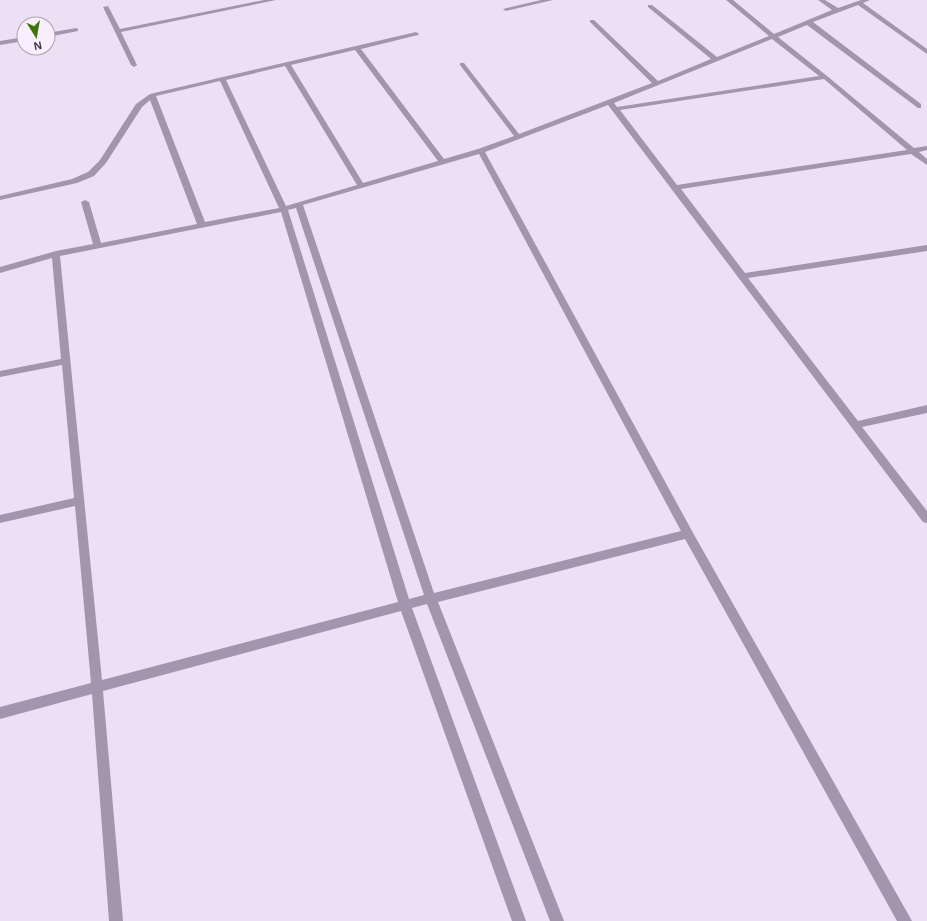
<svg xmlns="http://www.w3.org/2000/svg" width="927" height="921" font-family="Arial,sans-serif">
  <rect width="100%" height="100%" fill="#ede0f4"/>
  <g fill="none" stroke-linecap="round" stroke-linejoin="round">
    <path fill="#a594ae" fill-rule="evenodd" d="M264,0H276L121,32L137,65L134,67L131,65L103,7L108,6L120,29Z
      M541,0H553L506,11L503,9Z
      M726,0H733L774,34L832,10L818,0H825L838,8L861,0H870L863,3L927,49V54L858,5L813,22L921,104V108H918L807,25L778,37L827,76L914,148L927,146V150L919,152L927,159V165L911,154L681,189L745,273L927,245V251L748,278L858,421L927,405V413L862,427L927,511V523L923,522L608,105L485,152L692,531L912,921H897L685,539L438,602L564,921H550L427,604L412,608L526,921H512L401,611L103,691L123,921H109L92,694L0,719V707L91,683L75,506L0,523V515L74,498L62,365L0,377V371L61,359L52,258L0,273V267L56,251L93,244L81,202L85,200L89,202L101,243L197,224L150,100L142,107L106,163L94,176L77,183L0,200V196L72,179L88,172L100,160L136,104L150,94L416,32L419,34L418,35L361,49L444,159L478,149L514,136L460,65V63H464L519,134L652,83L590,22V20H594L658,81L711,59L648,7V5H652L717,57L769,36ZM772,39L819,76L617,107L614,103ZM355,50L438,161L363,183L291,65ZM285,66L357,185L286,206L226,80ZM824,79L907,150L677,185L620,110ZM220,81L279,208L205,222L156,96ZM479,154L681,531L434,593L303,205ZM296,208L424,595L409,599L288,210ZM281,212L398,602L102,680L60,256Z
      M76,28L78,29V31L48,37V33Z
      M24,37V41L0,45V41Z"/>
  </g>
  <g transform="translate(36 36) rotate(169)"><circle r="19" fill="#f9eefe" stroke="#ada4b1"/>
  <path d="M0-3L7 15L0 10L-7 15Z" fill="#3e7505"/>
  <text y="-6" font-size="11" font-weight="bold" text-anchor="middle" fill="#3a353d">N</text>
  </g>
</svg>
